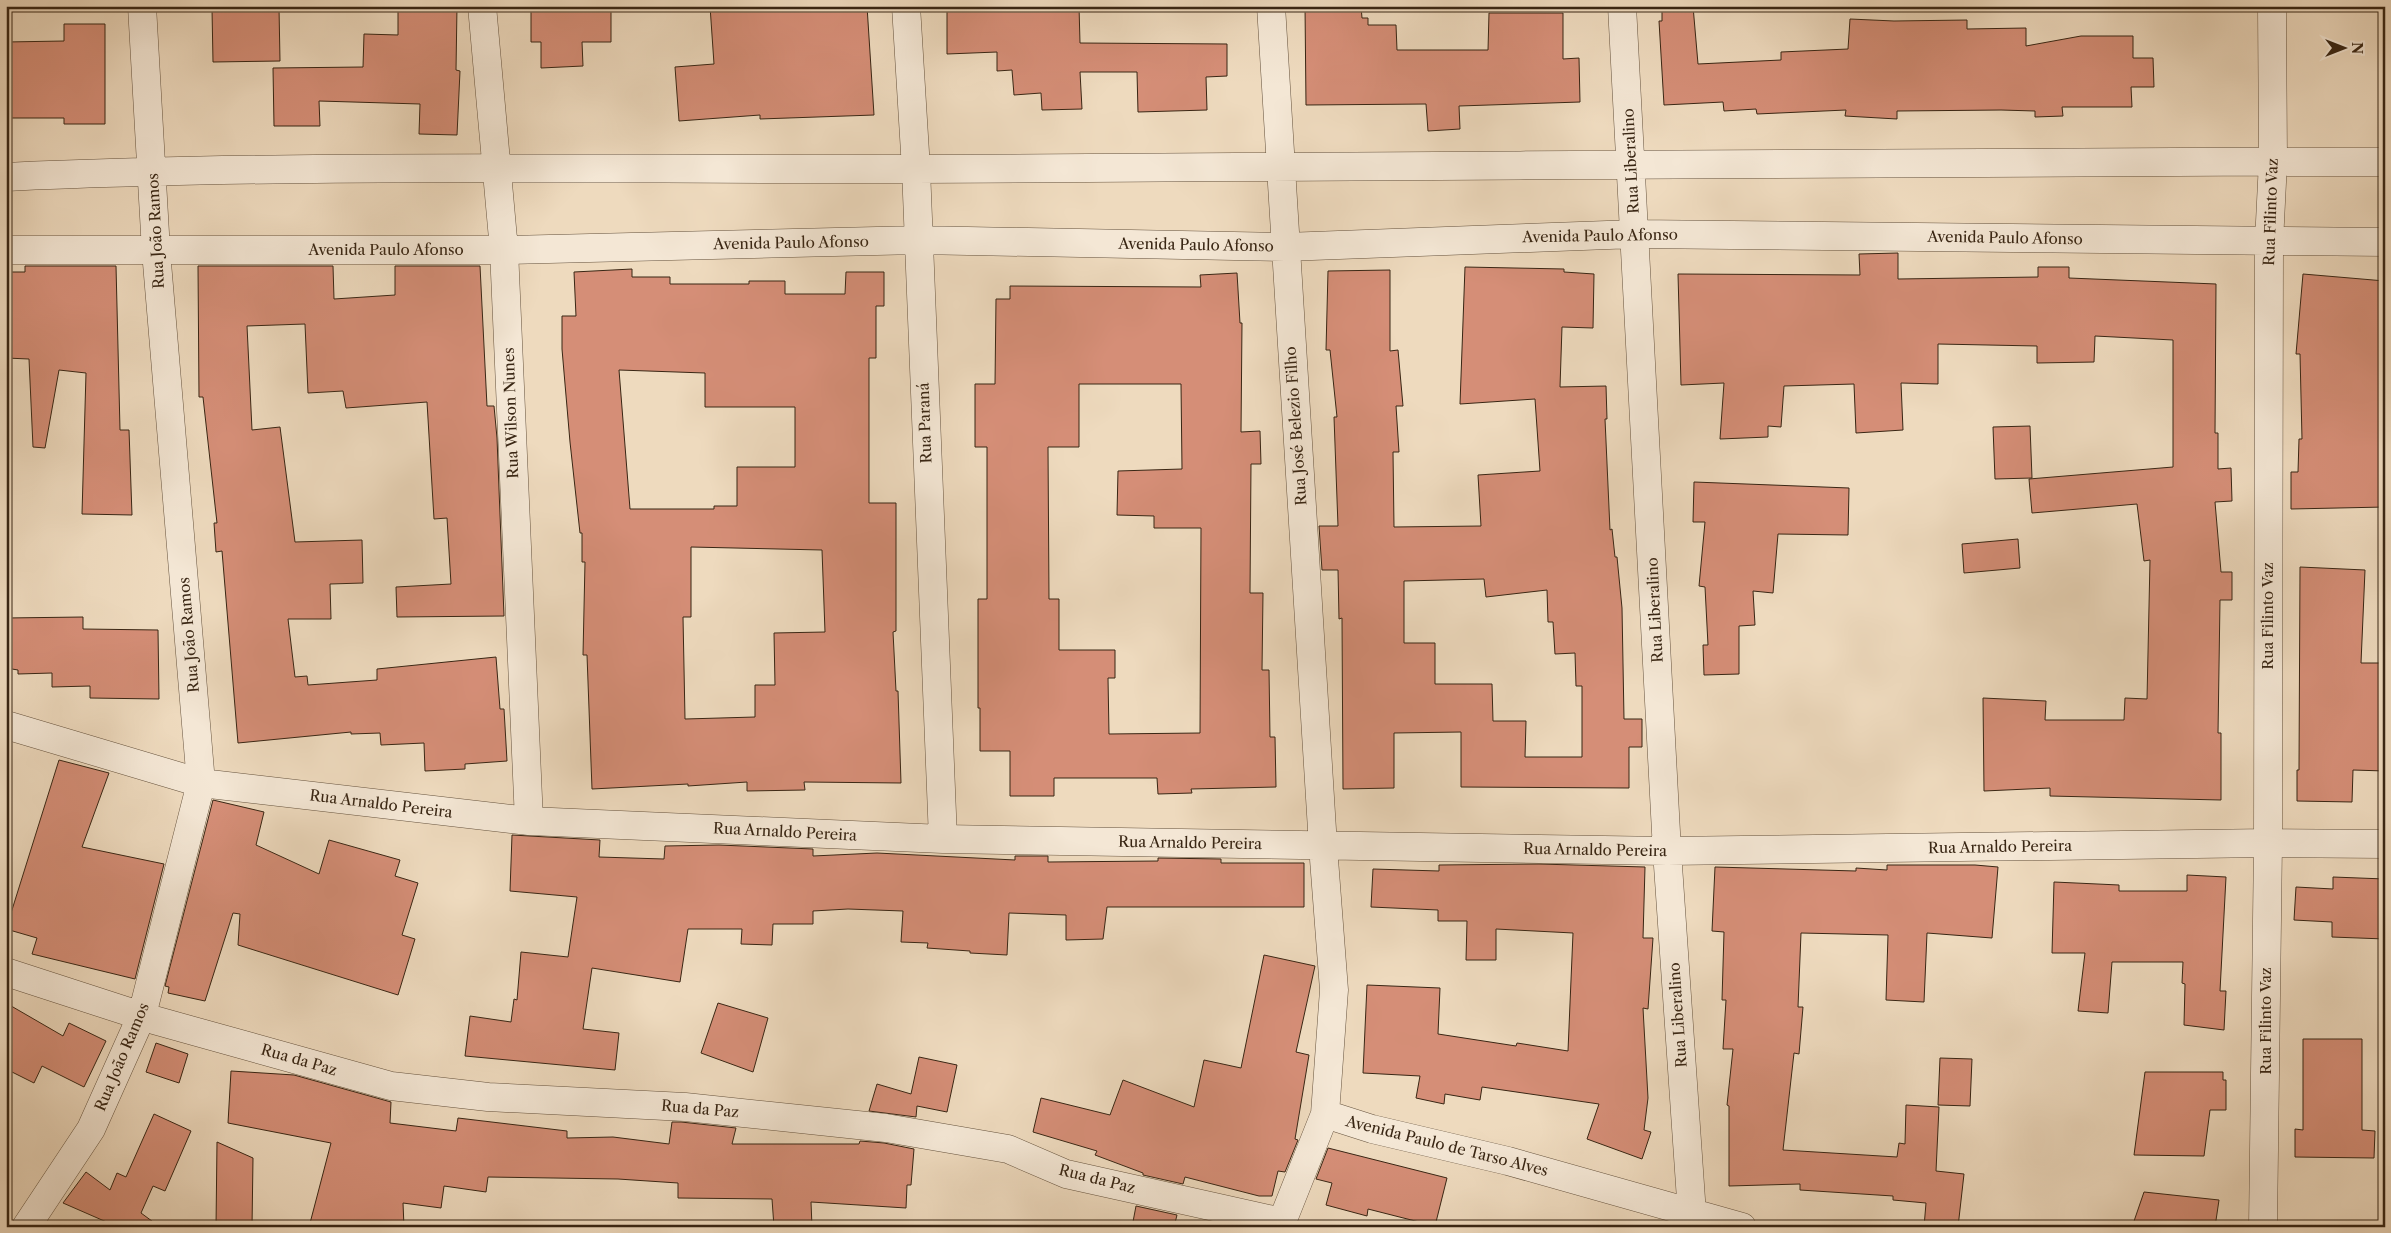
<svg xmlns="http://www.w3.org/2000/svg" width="2391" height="1233" font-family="'Libre Caslon Text',serif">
  <rect width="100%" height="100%" fill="#eedabe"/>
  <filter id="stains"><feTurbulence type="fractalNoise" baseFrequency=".004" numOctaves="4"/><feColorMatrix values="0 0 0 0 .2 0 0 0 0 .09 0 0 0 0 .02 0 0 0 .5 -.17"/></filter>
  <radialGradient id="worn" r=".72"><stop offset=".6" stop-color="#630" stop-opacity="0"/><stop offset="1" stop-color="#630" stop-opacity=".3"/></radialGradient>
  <path fill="#d58e77" stroke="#392614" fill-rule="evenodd" d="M398,6H457L456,70L460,71L457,135L419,134L420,104L319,101L320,126H274L273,68L363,67L364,34L398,35Z
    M531,6H611V42H582L583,66L541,68V42H531Z
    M710,6H867L874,115L760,119V115L679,121L675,67L714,64Z
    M947,6H1079L1080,43L1227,44V76L1206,77L1207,110L1138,112L1137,72H1080L1082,109L1042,110L1041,93L1014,95L1012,70L997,71V52L947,54Z
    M1305,6H1361L1362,18H1368V25H1396L1397,50H1488L1489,13H1563V59L1579,58L1580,102L1459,106L1460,129L1428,131L1426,104L1306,105Z
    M1662,6H1693L1698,64L1781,60V52L1848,49L1850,19L1894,21L1967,20V29L2026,28V46L2081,36H2133V58H2153L2154,87H2131L2132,107H2062L2063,116L2035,117V111L2001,110L1897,111V119L1845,116L1846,110L1757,114L1756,109L1724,111L1723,102L1664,105L1659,21H1662Z
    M279,8L280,61L213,62L212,9Z
    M64,24H105V124H64V118H6V42L64,41Z
    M1898,253V279L2038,277V267H2069V278L2216,284L2215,433H2218V469L2231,468L2232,501L2215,502L2221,572H2232V600H2220L2218,733H2221V800L2050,796V788L1984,791L1983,698L2046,701L2045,720H2124L2125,698L2147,699L2150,560L2144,561L2137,504L2032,513L2029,479L2173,467V340L2095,336L2094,362L2037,363V346L1938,344V384L1901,383L1903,430L1856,433L1854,384L1784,386L1781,427L1768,426V437L1720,439L1724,383L1681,385L1678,274L1860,275L1859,254Z
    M25,266H116L120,430H129L132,515L82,514L86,373L59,370L45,448L33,447L29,359L6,358V272H25Z
    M198,266H333L334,299L395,295V266H480L487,406H494L497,438L504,616L397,617L396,587L451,584L447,518L434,519L427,402L346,408L343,391L308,393L305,324L247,326L252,430L280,427L295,542L362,540L363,583L330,584L331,619H288L295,677L307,676L308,685L377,680V669L496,657L500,709H504L507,761L465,764V769L425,771L424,743L381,745L380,733L351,734V732L238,743L222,551L216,552L214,523H217L203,397H199Z
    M1465,267L1564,269V272L1594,274L1593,328L1562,327L1560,387L1606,386L1607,419H1605L1610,530L1612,529L1615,557H1617L1622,608L1624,719H1642V747H1629V788L1461,787V732L1394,733V788L1343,789L1342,618L1339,619L1338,570H1322L1319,526H1338L1334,417H1337L1330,350H1326L1328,271L1390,270V351L1398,350L1403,406H1396L1399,452H1393L1394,527L1481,526L1478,475L1540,471L1535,399L1460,404ZM1484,579L1486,597L1547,590L1548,622H1553L1555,654L1575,653L1576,686H1582V757H1525L1526,721H1493L1492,684H1435V643H1404V581Z
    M632,269V277H670V284H749V281H785V294H845L846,272H884V306H876V358H869V503H896V631L893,632L896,691H898L901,783L804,782L805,790L747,791V782L688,786V784L592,789L587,655H583L585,562H582V533H580L570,442L562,349V316H576L574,272ZM619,370L705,373V407H795V467H737V506H714V509H630ZM691,547L822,550L825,632L774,633L775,685H755V717L685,719L683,617H691Z
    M1237,273L1240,323H1242L1241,432L1260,431L1261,464H1251L1250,593H1263L1262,670H1269L1270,737H1275L1276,787L1191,789L1192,793L1158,794L1157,778H1054V796H1010V751H980V708H978V599H987V447H975V384H995L996,299H1010V286L1201,287L1200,275ZM1079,384H1181L1182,469L1118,471L1117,515L1154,516V528H1201L1200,733L1109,734L1108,678H1115V650H1059V599H1049L1048,447H1079Z
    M2303,274L2385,281V507L2291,509V472H2298L2299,439H2302L2300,354H2296Z
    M2030,426L2032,478L1995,479L1993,427Z
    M1694,482L1849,488L1848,535L1778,534L1773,593L1753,591L1755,625L1739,626V674L1704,675L1703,645H1708L1705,587L1699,586L1705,522H1693Z
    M2018,539L2020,568L1964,573L1962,544Z
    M2300,567L2365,570L2361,663H2382V693H2385V771L2353,770L2352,802L2297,801V770H2299Z
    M83,617V629L158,630L159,699L90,698V686L52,687V673L18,674V670L6,668V618Z
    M59,760L109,773L82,847L164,864L135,979L32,954L37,938L6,929Z
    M213,800L264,812L256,845L319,874L329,840L400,860L395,876L418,883L402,935L415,939L398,995L238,945L240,914L233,913L205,1001L168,993L169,987L165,986Z
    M512,835L600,840L599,857L664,859L665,846L719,845L813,849V856L877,853L1015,860V856H1048V862L1158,861V858L1221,859V863H1304V907H1107L1103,939L1066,940V915L1009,913L1007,955L970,953V951L927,948L928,943L901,942L903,911L848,909L813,911V924H773L772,945L741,944L742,929H688L680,982L592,968L583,1029L619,1033L615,1070L465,1056L470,1016L511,1022L514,999L517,1000L521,952L568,957L577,897L510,891Z
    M1539,864L1645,867L1643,938H1653L1648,1009L1643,1008L1648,1098L1644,1130L1651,1132L1642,1159L1587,1139L1599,1104L1482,1087L1480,1100L1445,1094L1444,1104L1416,1098L1420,1076L1363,1073L1367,985L1440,988L1438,1034L1516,1046L1517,1043L1568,1051L1573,933L1496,929V960H1466L1467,921H1438V910L1371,907L1373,869L1439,871V865Z
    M1887,865H1975L1998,867L1992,938L1927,933L1924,1002L1886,1000L1888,935L1801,933L1798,1007H1803L1799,1054L1794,1053L1783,1150L1897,1157L1899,1143L1905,1144L1906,1105L1939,1107L1936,1171L1964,1174L1958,1227H1924L1926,1203L1893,1200V1196L1800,1190V1184L1729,1186V1106L1727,1105L1733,1049H1723L1726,1000H1722L1724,932L1712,931L1715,867L1856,871V868L1887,870Z
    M2187,875L2226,877L2220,991H2226L2224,1030L2184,1025L2185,984L2182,983L2183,962H2112L2108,1013L2078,1011L2085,953H2052L2054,882L2119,885V891H2187Z
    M2333,877L2385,879V939L2332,937V922L2294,920L2296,887L2333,889Z
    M1264,955L1315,966L1296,1052L1309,1055L1295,1139L1298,1140L1285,1172L1278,1171L1272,1196H1259L1185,1177L1183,1184L1143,1175V1173L1095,1155L1097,1151L1033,1132L1041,1098L1110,1115L1123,1080L1194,1107L1204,1060L1241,1068Z
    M6,1003L63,1036L69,1023L106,1041L84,1087L42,1066L34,1083L6,1069Z
    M718,1003L768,1018L753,1072L701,1053Z
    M2303,1039H2362V1130L2375,1131L2374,1158L2295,1157V1129L2303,1130Z
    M156,1043L188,1054L179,1083L146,1072Z
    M919,1057L957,1065L947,1112L917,1106L916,1117L869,1111L877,1084L911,1094Z
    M1940,1058L1972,1059L1970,1106L1938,1105Z
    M231,1071L294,1075L391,1102L390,1123L456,1131L458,1118L567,1131V1138L613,1137L669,1144L672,1122H681L736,1128L732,1144H859L860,1141L884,1143L914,1149L911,1185H907L906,1208L811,1202L812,1227H774L772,1199L678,1198V1183L618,1179L488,1177L486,1192L444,1186L441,1208L403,1203L404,1227H309L331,1143L228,1123Z
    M2145,1072H2223V1080H2226V1110H2210L2204,1156L2134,1155Z
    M154,1114L191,1131L165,1191L153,1186L141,1213L160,1227H118L63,1203L86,1172L110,1190L117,1173L126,1177Z
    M217,1142L253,1158L252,1227H216Z
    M1328,1148L1447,1178L1435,1226L1368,1209L1367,1216L1326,1205L1332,1183L1316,1179Z
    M2144,1192L2219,1200L2215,1227H2132Z
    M1136,1206L1177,1215L1174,1227H1132Z"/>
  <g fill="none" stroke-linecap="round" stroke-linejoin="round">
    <defs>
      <path id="minor" d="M482,6L504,250L529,821
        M906,6L916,169L943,839
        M1271,6L1323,846L1334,990L1325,1114L1372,1129L1508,1161L1742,1227
        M1622,6L1667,851L1692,1214
        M6,177C309,163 612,170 915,169C1405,168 1895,160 2385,162
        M6,250H504L918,240L1285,247L1635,234L2385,242
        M6,725L201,783L529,821L943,839L1667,851L2268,843L2385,844
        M6,972L154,1020L391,1086L488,1097L685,1107L886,1128L1008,1149L1066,1174L1282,1222L1325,1114
        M26,1227L91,1129L142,1015L201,783L156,251L142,6
        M2263,1227L2268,843L2269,242L2273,162L2272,6"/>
    </defs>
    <use href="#minor" stroke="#66533e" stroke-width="29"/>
    <use href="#minor" stroke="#f4e7d5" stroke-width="28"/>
  </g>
  <g text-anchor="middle" stroke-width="4.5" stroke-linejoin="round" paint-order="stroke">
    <g font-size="15" fill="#392614" stroke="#f4e7d5">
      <text transform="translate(1631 161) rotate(-93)" y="5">Rua Liberalino</text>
      <text transform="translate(2271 212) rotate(-88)" y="5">Rua Filinto Vaz</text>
      <text transform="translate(156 231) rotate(-93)" y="5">Rua João Ramos</text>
      <text transform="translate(1600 236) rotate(-1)" y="5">Avenida Paulo Afonso</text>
      <text transform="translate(2005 238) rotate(1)" y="5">Avenida Paulo Afonso</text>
      <text transform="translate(791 243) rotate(-1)" y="5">Avenida Paulo Afonso</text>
      <text transform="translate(1196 245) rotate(1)" y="5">Avenida Paulo Afonso</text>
      <text x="386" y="255">Avenida Paulo Afonso</text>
      <text transform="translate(511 413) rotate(-92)" y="5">Rua Wilson Nunes</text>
      <text transform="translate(925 423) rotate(-92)" y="5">Rua Paraná</text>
      <text transform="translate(1296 426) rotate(-94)" y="5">Rua José Belezio Filho</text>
      <text transform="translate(1655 610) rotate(-93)" y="5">Rua Liberalino</text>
      <text transform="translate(2268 616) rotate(-90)" y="5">Rua Filinto Vaz</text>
      <text transform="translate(189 635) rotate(-95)" y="5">Rua João Ramos</text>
      <text transform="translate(381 804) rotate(7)" y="5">Rua Arnaldo Pereira</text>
      <text transform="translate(785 832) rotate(3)" y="5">Rua Arnaldo Pereira</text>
      <text transform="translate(1190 843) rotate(1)" y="5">Rua Arnaldo Pereira</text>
      <text transform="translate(2000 847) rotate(-1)" y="5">Rua Arnaldo Pereira</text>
      <text transform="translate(1595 850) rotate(1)" y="5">Rua Arnaldo Pereira</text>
      <text transform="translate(1678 1015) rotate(-94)" y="5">Rua Liberalino</text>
      <text transform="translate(2266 1021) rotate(-90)" y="5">Rua Filinto Vaz</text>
      <text transform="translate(122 1057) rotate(-67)" y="5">Rua João Ramos</text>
      <text transform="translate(299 1060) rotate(16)" y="5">Rua da Paz</text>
      <text transform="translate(700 1109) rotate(5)" y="5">Rua da Paz</text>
      <text transform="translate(1447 1146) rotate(14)" y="5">Avenida Paulo de Tarso Alves</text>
      <text transform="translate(1097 1179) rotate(14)" y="5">Rua da Paz</text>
    </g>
  </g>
  <rect width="2391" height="1233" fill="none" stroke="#eedabe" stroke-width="25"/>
  <rect x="8" y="8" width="2376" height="1218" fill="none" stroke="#392614" stroke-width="2.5"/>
  <rect x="12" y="12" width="2366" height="1208" fill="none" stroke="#392614"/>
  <g transform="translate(2344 48) rotate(90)" stroke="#f4e7d5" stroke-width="4" paint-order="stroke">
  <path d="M0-4L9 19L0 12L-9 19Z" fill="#392614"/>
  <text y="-8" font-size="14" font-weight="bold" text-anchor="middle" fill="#392614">N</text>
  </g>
  <rect width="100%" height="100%" filter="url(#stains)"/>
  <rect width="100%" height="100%" fill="url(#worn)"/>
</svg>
